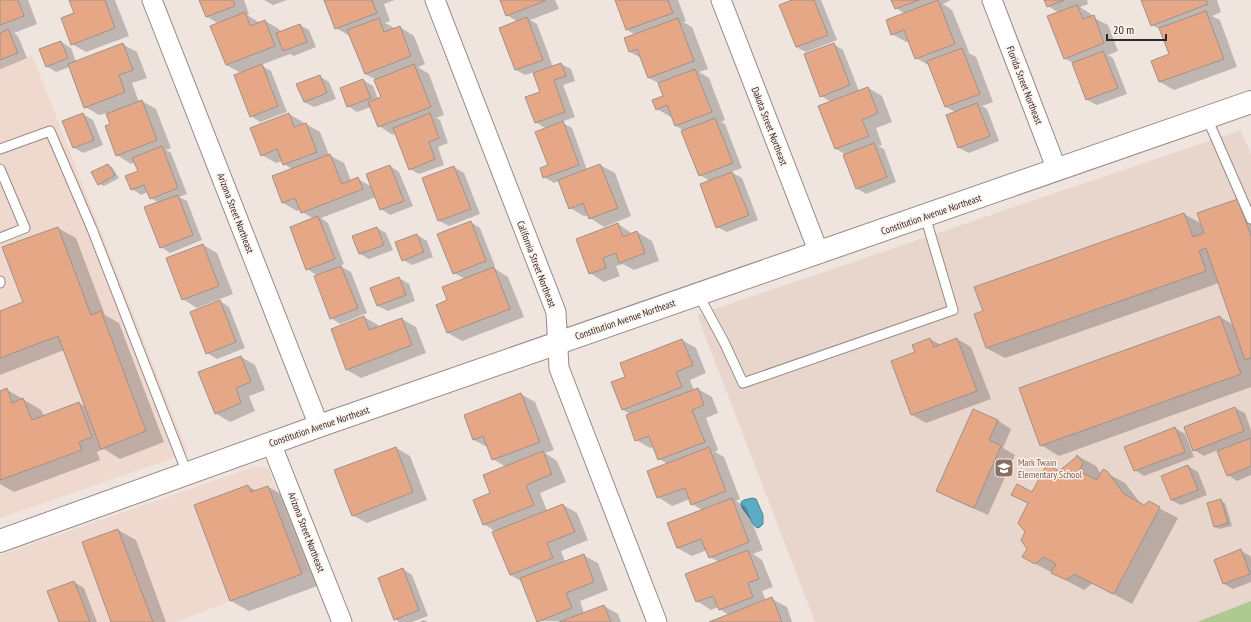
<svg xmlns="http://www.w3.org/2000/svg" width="1251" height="622" font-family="'PT Sans Narrow',sans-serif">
  <rect width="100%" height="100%" fill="#f0e4de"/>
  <path fill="#efd8cd" d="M32,55L188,453L0,518V68Z
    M257,466L268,469L309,571L176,622H0V555Z"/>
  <path fill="#e8d6cc" d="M1241,130L1251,155V622H815L697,315Z"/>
  <path fill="#afc993" d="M1251,601V622H1197Z"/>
  <path fill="#5baac6" stroke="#4e8497" d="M752,498L756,499L763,515V524L760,527L757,528C752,524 752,521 749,517C745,511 742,510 741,502L744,500Z"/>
  <path fill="#0003" d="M0,0H28L37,24L14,33L18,36L27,58L0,69Z
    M70,0H115L129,36L86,52L72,44L75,14Z
    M200,0H244L249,14L247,15L260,23L265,21L279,29L280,32L300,25L309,30L316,47L294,56L290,54L261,65L271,71L287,112L260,122L251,116L241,73L226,65L219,24L206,16Z
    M264,0H287L273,5Z
    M325,0H395L384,4L390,21L385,23L393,27L394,30L400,27L414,36L425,64L418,67L429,74L444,115L436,118L440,120L448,143L438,147L444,165L419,174L410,169L396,133L393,135L379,126L371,107L357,112L348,106L363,80L373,86L378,99L382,98L375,79L365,74L350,36L336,28Z
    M501,0H555L559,9L530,20L537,24L553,67L561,64L571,69L575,81L563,85L575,117L561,122L572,128L587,170L600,165L615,173L631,216L604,227L590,218L589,215L584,216L570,208L559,181L554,183L544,177L549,166L547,129L535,122L541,92L534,72L525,75L516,70L500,29L518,22L507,15Z
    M616,0H678L686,21L683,22L692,27L708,69L699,72L709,78L725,120L721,122L725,124L742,168L731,172L742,178L758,220L727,232L717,227L710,181L700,175L684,131L676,126L672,117H671L657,109L665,96L660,84L649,78L641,58L630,52L625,39L636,35L627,30Z
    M792,0H821L837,40L806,52L796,47Z
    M892,0H951L943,4L952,10L969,52H967L976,57L993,102L982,106L987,109L999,141L969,153L959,148L947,115L955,112L946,107L930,66L916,58L910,41L906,42L892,34L905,14L896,8Z
    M1045,0H1087L1088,4L1080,7L1091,14L1092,17L1108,25L1118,51L1108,55L1113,58L1127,94L1097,105L1087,100L1073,63L1064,58L1059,13L1048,6Z
    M1142,0H1217L1221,12L1212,16L1220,20L1237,67L1174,90L1160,82L1153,61L1170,55L1161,30L1152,25Z
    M61,42L71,48L76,62L122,44L137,52L147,78L132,83L139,102L142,101L156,109L171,148L166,150L171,153L187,194L179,197L187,201L202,240L170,253L161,247L159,203L151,198L148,192L141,195L132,189L139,172L135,162L131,164L117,155L111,124L107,113L99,115L85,107L70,67L56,72L46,66Z
    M833,44L843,50L859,91L868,88L882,96L892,122L876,128L882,145L878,146L884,149L896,182L866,194L856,188L846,155L836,149L820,107L831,102L821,96Z
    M319,76L329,82L336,99L314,107L304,102Z
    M83,114L93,120L103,145L83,153L73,147Z
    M289,114L303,122L304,125L306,124L320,132L329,155L344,163L351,181L358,179L372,187L390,166L399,172L413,206L390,215L381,209L376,197L321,218L328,223L344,264L340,266L351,272L367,313L340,324L331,318L318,276L307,269L314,219L302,212L301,209L297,211L283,203L273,176L292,169L284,164L283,161L276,163L262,155Z
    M108,165L112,167L119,178L104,186L99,184Z
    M454,167L464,173L480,214L449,226L439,221Z
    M1238,200L1251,208V387L1059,456L1041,445L1220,317L1234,325L1219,283L1005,358L986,348L984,312L975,288L1184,214L1202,224Z
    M471,222L480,228L495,266L492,267L508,277L524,317L462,341L448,333L449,301L465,279L454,273Z
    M618,224L633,234L637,232L652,241L659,261L634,270L623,264L616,266L620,276L604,282L590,273Z
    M58,228L76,238L105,315L119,323L164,442L120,459L104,449L97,452L100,460L14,492L0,484V392L6,389L41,410L44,416L79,403L86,407L64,350L0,375V312L25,303Z
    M377,228L386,233L393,250L369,259L360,254L353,237Z
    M417,235L427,241L433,257L412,265L403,260Z
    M203,245L217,253L233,294L197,308L183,299Z
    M399,278L409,284L415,301L388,311L378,306L372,289Z
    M220,301L229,307L245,348L217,359L207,353Z
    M364,317L378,325L379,328L402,319L416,327L426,353L361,378L347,370Z
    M930,339L941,345L957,339L971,347L991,399L926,423L912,415L893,362L916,353Z
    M682,340L696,348L706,373L690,380L694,390L698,389L712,397L718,413L706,418L718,450L715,452L724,457L740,499L736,501L746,507L763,550L753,554L762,560L773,587L762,591L766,601L772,599L787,607L792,622H711L729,615L719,609L718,607L711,610L697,601L719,562L710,557L707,550L692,556L677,548L702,510L692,504L690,499L672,506L658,497L668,464L659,459L655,447L650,448L636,440L630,414L623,410L627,377Z
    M241,357L255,365L265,390L249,396L255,411L230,422L215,413Z
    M521,394L535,402L554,450L545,453L557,461L566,482L540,493L547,511L563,505L577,513L588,540L561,551L565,562L583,555L598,563L608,590L580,601L584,613L604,606L618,614L621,622L538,621L523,582L510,575L496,532L484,524L492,494L506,467L493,459L489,448L474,440Z
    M1235,408L1245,413L1251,430V475L1237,481L1228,475L1218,450L1204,456L1194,450Z
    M997,420L1011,429L1003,448L1015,455L988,515L952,499L938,491Z
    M1175,428L1185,434L1194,457L1144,476L1135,470Z
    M396,448L410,456L427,500L367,523L352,515Z
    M1078,456L1096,466L1101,474L1103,471L1125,483L1141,504L1145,506L1149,503L1178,518L1132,604L1093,583L1084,590L1023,557L1028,549L1026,531L1029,504L1012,495L1033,494L1076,459Z
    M1188,466L1198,472L1207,495L1181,505L1171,500Z
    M248,486L257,491L268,487L287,497L320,585L249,611L231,601L195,506Z
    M1221,501L1225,503L1232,526L1219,529L1215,527Z
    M118,530L136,540L166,622H112Z
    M1241,551L1250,556L1251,558V582L1233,589L1224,584Z
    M403,569L412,575L428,616L412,622H399L395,619Z
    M74,582L84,588L97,622H60Z
    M424,620L428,622H419Z"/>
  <path fill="#e5a785" stroke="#9d928c" d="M0,0H18L24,16L0,25Z
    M69,0H105L115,28L71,45L61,18L74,13Z
    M199,0H233L235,6L206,17Z
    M324,0H372L377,13L335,29Z
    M500,0H545V1L506,16Z
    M615,0H668L673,13L626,30Z
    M792,0H814L828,35L796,47L779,5Z
    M891,0H919L895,9Z
    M938,0L955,44L915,59L904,30L891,35L886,20Z
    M1044,0H1064L1047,7Z
    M1141,0H1206L1208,4L1151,26Z
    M1077,5L1083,19L1094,15L1104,43L1064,59L1047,16Z
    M1206,11L1224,59L1159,82L1151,61L1169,54L1159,28Z
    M245,12L250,26L265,20L275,46L226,65L210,26Z
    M527,17L543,60L515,70L499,28Z
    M379,18L384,32L400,26L411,56L365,74L347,30Z
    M678,18L694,61L648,78L637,49L629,52L624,38Z
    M300,24L307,42L283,51L276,33Z
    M8,29L18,53L0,60V33Z
    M61,41L68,58L46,67L39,49Z
    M123,43L133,70L119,75L125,92L84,108L68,64Z
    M834,43L850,85L820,97L804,54Z
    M962,48L980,94L945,107L927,61Z
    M1103,51L1118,88L1086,100L1072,63Z
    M561,63L566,76L554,80L565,112L535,123L525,97L540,92L533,73Z
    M262,64L278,106L250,117L234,75Z
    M414,64L431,107L378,127L368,102L381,97L374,80Z
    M695,69L712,112L675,126L667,105L656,110L652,100L663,96L658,83Z
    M320,75L327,93L304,102L296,84Z
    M363,79L371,98L347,107L340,88Z
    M868,87L878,113L862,120L869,136L835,149L818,106Z
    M142,100L157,140L116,156L105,126L110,124L106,114Z
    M977,103L990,136L958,148L946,115Z
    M83,113L94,140L73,148L62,121Z
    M289,113L294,127L306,123L317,152L283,165L277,149L261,156L250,128Z
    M430,113L439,138L429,142L435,159L409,170L393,128Z
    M715,118L733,163L699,176L681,131Z
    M563,121L579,165L543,178L540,168L548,165L535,132Z
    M874,143L887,177L856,189L843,155Z
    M162,146L178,188L150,199L144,185L131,190L125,176L138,171L132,158Z
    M330,154L342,184L358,177L363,189L301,213L295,198L282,203L272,176Z
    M108,164L115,175L98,185L91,172Z
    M600,164L618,208L589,219L583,203L569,209L558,180Z
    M390,165L404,201L380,210L366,174Z
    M454,166L471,209L438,221L422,178Z
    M732,172L749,215L716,228L700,184Z
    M178,195L193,235L160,248L144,207Z
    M1238,199L1251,236V358L1245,360L1206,248L1199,251L1206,271L986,348L974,314L983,311L974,287L1184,213L1193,237L1204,233L1197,213Z
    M318,216L335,259L306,270L290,227Z
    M471,221L486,261L453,274L437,234Z
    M618,223L623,237L637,231L645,253L619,263L616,253L603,258L606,268L589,274L576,239Z
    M58,227L91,315L101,311L146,431L101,449L58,336L0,358V311L23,302L2,247Z
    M377,227L384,245L359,254L352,236Z
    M417,234L424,252L402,261L395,242Z
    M203,244L219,286L182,300L166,258Z
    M341,266L358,308L330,319L314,276Z
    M494,267L510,309L447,333L436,305L447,300L442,287Z
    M399,277L406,295L377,306L370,288Z
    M220,300L236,342L206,354L190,312Z
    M364,316L369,330L402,318L412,345L346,370L331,329Z
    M1220,316L1241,374L1040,446L1019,388Z
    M930,338L934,347L957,338L977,391L911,415L891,361L915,352L912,345Z
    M682,339L693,365L676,372L682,387L622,410L611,382L625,377L620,363Z
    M241,356L251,382L236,388L241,403L215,414L198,372Z
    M7,388L12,403L23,398L32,420L79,402L92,437L79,442L82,450L0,480V391Z
    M698,388L704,405L692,410L705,442L658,460L649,436L635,441L626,415Z
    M521,393L540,442L492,460L483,436L473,440L464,415Z
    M1235,407L1244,431L1193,451L1184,427Z
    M973,409L998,420L989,440L1001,446L974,508L936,491Z
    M1175,427L1185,452L1134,471L1124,447Z
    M1251,438V466L1227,476L1217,451Z
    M396,447L413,492L352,516L334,470Z
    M709,447L726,491L691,505L685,488L657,498L647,471Z
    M543,451L552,474L526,485L534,505L483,525L473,500L490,493L483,475Z
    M1077,455L1083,463L1079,471L1097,480L1103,469L1107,471L1124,494L1144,505L1149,501L1160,507L1115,592L1113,594L1074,574L1066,580L1051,573L1056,564L1044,557L1035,564L1022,557L1027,549L1021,540L1025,532L1018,523L1028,503L1011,495L1017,484L1032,492L1047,464L1059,471L1075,458Z
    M1188,465L1198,490L1171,500L1161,476Z
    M248,485L251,492L268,486L302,574L230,601L194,505Z
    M732,498L749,542L709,558L701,539L677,548L667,523Z
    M1221,499L1228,523L1214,527L1207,503Z
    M563,504L575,532L547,543L553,558L510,575L492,532Z
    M118,529L153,622H111L82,542Z
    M1241,549L1250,574L1223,584L1214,560Z
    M748,550L759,579L748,583L753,597L719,610L713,596L696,602L685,574Z
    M584,554L594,582L566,593L572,608L537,622L520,578Z
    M403,568L419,610L394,620L378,578Z
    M74,581L90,622H59L47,591Z
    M772,597L782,622H709Z
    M604,605L611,622H559Z"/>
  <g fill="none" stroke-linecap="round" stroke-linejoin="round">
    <defs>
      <path id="lane" d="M1207,118L1251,219
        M0,149L50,131L92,229L187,473
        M0,169L25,228L0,238
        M0,281V283
        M698,294L724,342L743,383L953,310L925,216"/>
      <path id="street" d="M152,0L319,426
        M435,0L556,312L559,368L657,622
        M721,0L819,253
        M992,0L1057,170
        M271,443L342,622"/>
      <path id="secondary" d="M0,541L319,426L1251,102"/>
    </defs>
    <use href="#lane" stroke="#958a84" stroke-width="11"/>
    <use href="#street" stroke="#958a84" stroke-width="21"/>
    <use href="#secondary" stroke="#958a84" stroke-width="24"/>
    <use href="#lane" stroke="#fff" stroke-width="9"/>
    <use href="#street" stroke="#fff" stroke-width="19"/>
    <use href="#secondary" stroke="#fff" stroke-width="22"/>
  </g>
  <defs>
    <symbol id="school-square" viewBox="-11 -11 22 22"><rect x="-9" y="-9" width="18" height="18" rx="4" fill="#8d6e63" stroke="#fef2eb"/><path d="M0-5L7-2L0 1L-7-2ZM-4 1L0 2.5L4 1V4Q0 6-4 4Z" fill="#fff"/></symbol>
  </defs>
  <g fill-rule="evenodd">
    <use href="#school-square" x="993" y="457" width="22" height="22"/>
  </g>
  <g text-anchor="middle" stroke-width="3" stroke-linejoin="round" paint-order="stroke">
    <g font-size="10" fill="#2f2a28" stroke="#fef2eb">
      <text transform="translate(1025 85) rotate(69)" y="4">Florida Street Northeast</text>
      <text transform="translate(770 126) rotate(69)" y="4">Dakota Street Northeast</text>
      <text transform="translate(236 213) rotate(69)" y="4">Arizona Street Northeast</text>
      <text transform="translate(931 214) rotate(-19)" y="4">Constitution Avenue Northeast</text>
      <text transform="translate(537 264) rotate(69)" y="4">California Street Northeast</text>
      <text transform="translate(625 319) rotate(-19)" y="4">Constitution Avenue Northeast</text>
      <text transform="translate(319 426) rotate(-19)" y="4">Constitution Avenue Northeast</text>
      <text transform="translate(307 532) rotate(69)" y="4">Arizona Street Northeast</text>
    </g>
    <g font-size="10" fill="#785e54" stroke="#fef2eb" text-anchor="start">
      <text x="1018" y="466">Mark Twain<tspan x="1018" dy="12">Elementary School</tspan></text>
    </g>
  </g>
  <path d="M1107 34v6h59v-6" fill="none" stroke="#2f2a28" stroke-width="2"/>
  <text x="1113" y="34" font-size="12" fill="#2f2a28" stroke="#fef2eb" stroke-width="3" paint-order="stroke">20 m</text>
</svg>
